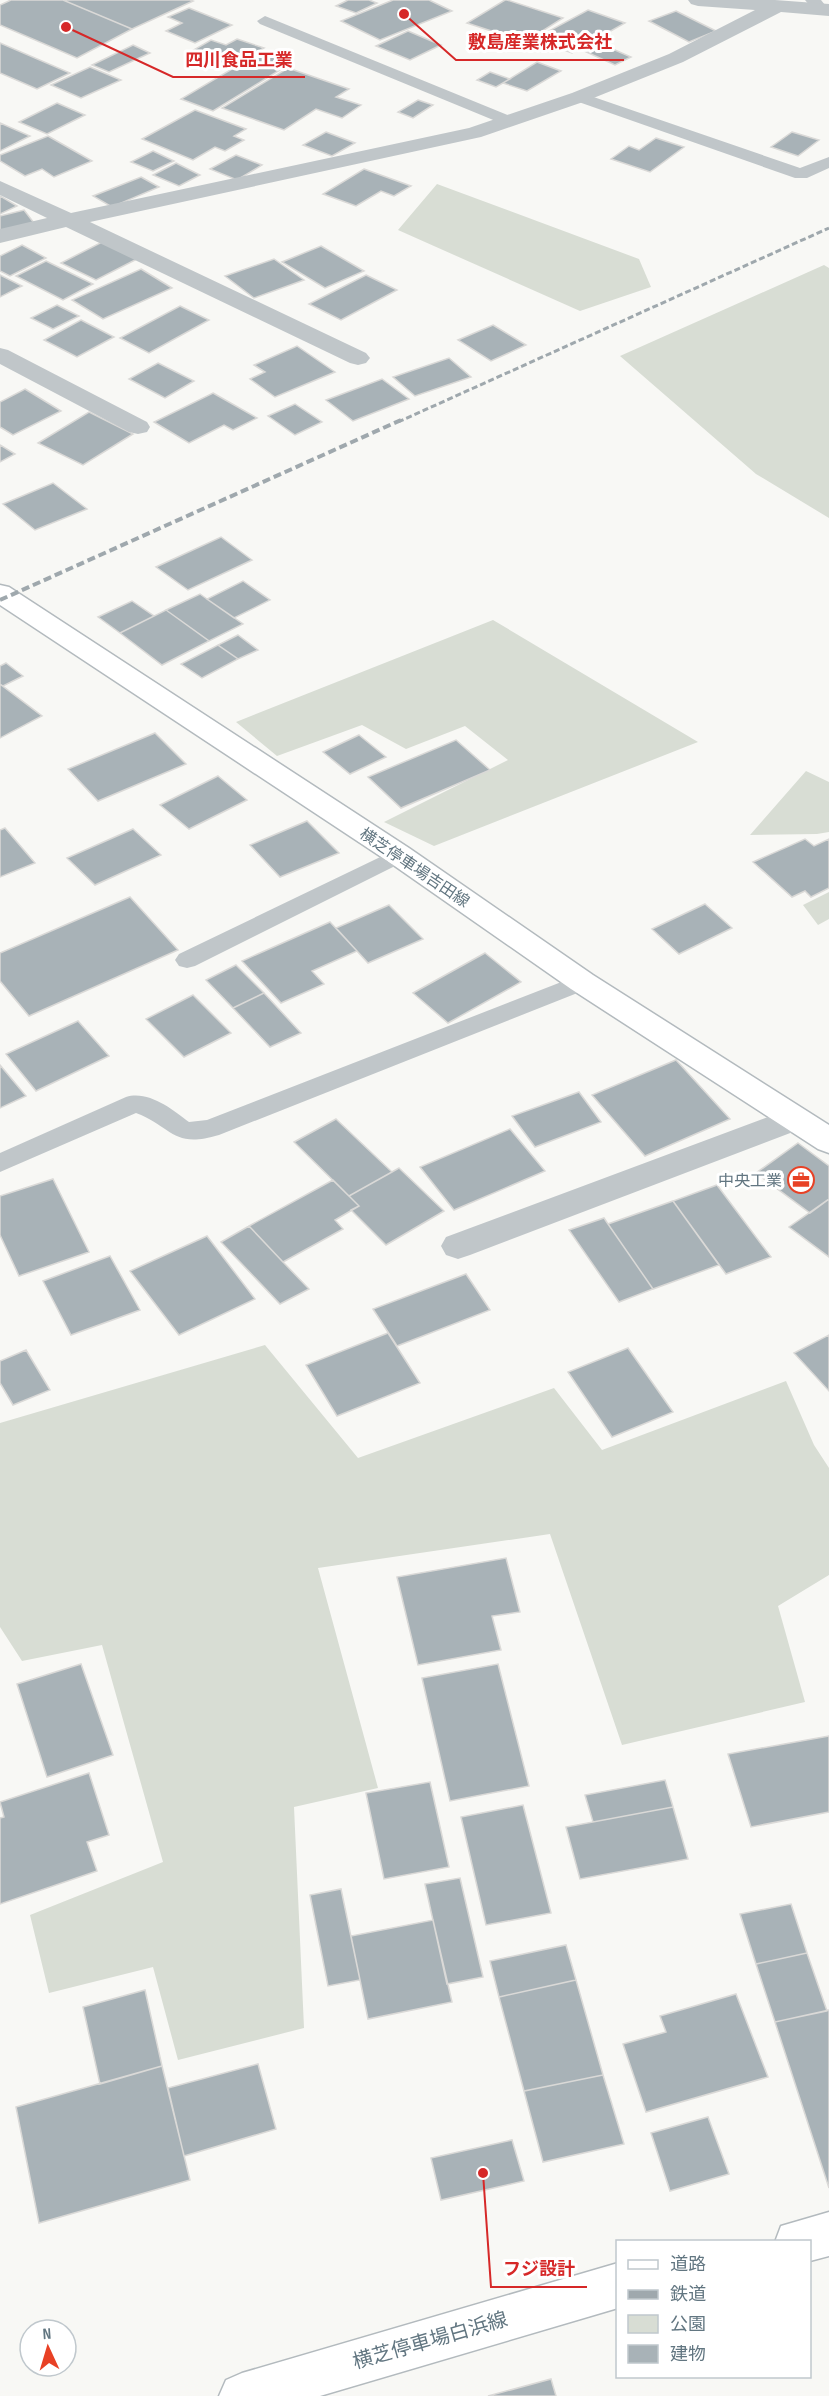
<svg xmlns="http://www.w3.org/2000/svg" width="829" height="2396" font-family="'Sofia Sans Condensed','Noto Sans JP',sans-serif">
  <rect width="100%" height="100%" fill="#f8f8f5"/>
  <path fill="#d8ddd4" d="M437,184L639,259L651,287L580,311L398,230Z
    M824,265L829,268V518L756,474L620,356Z
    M493,620L698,742L434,846L384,822L508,760L465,726L406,749L362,725L277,756L236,722Z
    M806,771L829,782V832L817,834L750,835Z
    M829,892V919L818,925L803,905Z
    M265,1345L358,1458L554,1388L602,1450L786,1381L814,1445L829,1468V1575L778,1606L805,1702L622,1745L550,1534L318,1568L378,1788L294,1807L304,2028L178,2060L153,1967L49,1993L30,1915L163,1862L102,1645L22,1661L0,1627V1423Z"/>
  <path fill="#a8b2b7" stroke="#dad9d7" stroke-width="1.5" d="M11,0H63L132,29L77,58L0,25V5Z
    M63,0H190L193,1L132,29Z
    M348,0H369L377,3L356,13L336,6Z
    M393,0H429L452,11L380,40L341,21Z
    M505,0H507L563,18L525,42L467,23Z
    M189,8L232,25L195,43L166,31L182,23L168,17Z
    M588,10L625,23L572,53L534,39Z
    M676,11L716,31L689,42L649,21Z
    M408,31L441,45L410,60L376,46Z
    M237,39L264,48L232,67L190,52L211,40L226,45Z
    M0,43L70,73L37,89L0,73Z
    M599,43L631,57L615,65L582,50Z
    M133,45L150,53L109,72L92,65Z
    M261,52L293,62L213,111L181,99Z
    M537,62L561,71L527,91L503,83Z
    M90,67L121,80L81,98L51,85Z
    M288,68L349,89L336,97L361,105L342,118L316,109L284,130L222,108Z
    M490,72L510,79L496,87L477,80Z
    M418,100L433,105L413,118L398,112Z
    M57,103L85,115L47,134L19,122Z
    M195,110L246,129L234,136L244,140L225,151L215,147L193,160L142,139Z
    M0,123L30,136L0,151Z
    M326,132L355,143L332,156L303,145Z
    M792,132L819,140L798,156L771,147Z
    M48,136L92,161L54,177L42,169L25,176L0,161V155Z
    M656,138L684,147L650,172L611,159L629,146L639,150Z
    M153,151L174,161L153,171L131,162Z
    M236,155L262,165L237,180L210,169Z
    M176,163L200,175L179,186L153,175Z
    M364,169L411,186L394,196L381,191L356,206L323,194Z
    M141,177L159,187L112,207L93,196Z
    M0,196L17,206L0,214Z
    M24,210L34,223L0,231V216Z
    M104,241L139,258L96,280L61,263Z
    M22,245L46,258L10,276L0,271V256Z
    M321,246L364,271L325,288L282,262Z
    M274,259L304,280L254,298L225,276Z
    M46,261L93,284L63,300L16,276Z
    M141,269L172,288L103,319L72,300Z
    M0,275L22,286L0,297Z
    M366,275L397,290L341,320L309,304Z
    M57,305L79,316L53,329L31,318Z
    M180,306L209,320L149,353L120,338Z
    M81,320L114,337L77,357L44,340Z
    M493,325L526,345L491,361L458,340Z
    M297,346L335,372L275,397L250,379L265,372L254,365Z
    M449,358L471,377L415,396L393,377Z
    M158,363L194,381L165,398L129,379Z
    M382,379L409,399L353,421L326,400Z
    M25,389L61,411L13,435L0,427V402Z
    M213,393L257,418L233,430L224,425L189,443L154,422Z
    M295,404L322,422L295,435L268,416Z
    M89,412L133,434L83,465L38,443Z
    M0,445L15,454L0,462Z
    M53,483L87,509L35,530L3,504Z
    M221,537L252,560L188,590L156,567Z
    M243,581L270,600L234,618L207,599Z
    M200,594L207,599L243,624L209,641L166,610Z
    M132,601L154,616L120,633L98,617Z
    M166,610L209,641L162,665L120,633Z
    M238,635L258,650L238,659L218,645Z
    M218,645L238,659L202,678L181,664Z
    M6,663L23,676L3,686L0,684V666Z
    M0,684L42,716L0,738Z
    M155,733L186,764L98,801L68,769Z
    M359,735L386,757L350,774L323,752Z
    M456,740L490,770L401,808L368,777Z
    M218,776L247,800L189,829L160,805Z
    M307,821L339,853L280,877L250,845Z
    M5,828L35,863L0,877V830Z
    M133,829L161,855L95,885L67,858Z
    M805,839L814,846L829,839V888L811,897L805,891L792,897L753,862Z
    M130,897L178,950L29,1016L0,981V953Z
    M705,904L732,928L679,954L652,929Z
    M389,905L423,939L368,963L336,928Z
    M330,922L357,951L312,971L324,984L281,1003L242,961Z
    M485,953L521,982L448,1023L413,993Z
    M236,965L264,993L233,1008L206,980Z
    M264,993L301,1033L270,1047L233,1008Z
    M193,995L231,1033L184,1057L146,1019Z
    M78,1021L109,1056L36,1091L6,1054Z
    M676,1060L730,1119L645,1156L592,1095Z
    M0,1065L26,1096L0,1108Z
    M579,1092L601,1122L535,1147L512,1116Z
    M336,1119L392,1172L349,1196L294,1142Z
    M510,1129L545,1171L454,1210L420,1167Z
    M798,1143L829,1166V1199L810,1213L756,1173Z
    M399,1168L444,1211L386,1245L351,1210L359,1206L349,1196Z
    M53,1179L89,1252L19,1276L0,1235V1196Z
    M333,1180L359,1206L335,1220L343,1229L283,1262L249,1226Z
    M717,1185L771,1257L726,1274L673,1201Z
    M829,1199V1257L789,1227Z
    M673,1201L719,1265L653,1289L608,1224Z
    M604,1218L608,1224L653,1289L619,1302L569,1230Z
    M249,1226L283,1262L309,1289L280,1304L221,1242Z
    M207,1236L255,1299L179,1335L130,1271Z
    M110,1256L140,1310L71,1335L43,1281Z
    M466,1274L490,1310L397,1346L373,1309Z
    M388,1333L420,1383L337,1416L306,1365Z
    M829,1335V1391L794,1353Z
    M628,1348L673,1412L612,1437L568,1372Z
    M26,1350L50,1390L13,1405L0,1383V1361Z
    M506,1558L520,1612L492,1616L501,1650L418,1665L397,1577Z
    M81,1664L113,1755L47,1777L17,1684Z
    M498,1664L529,1786L450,1801L422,1678Z
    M829,1736V1812L751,1827L728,1754Z
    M89,1773L109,1835L87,1842L97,1871L0,1904V1818L4,1817L0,1802Z
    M665,1780L673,1807L593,1822L585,1795Z
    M430,1782L449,1867L384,1879L366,1793Z
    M523,1805L551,1913L486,1925L461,1817Z
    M673,1807L688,1859L580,1879L566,1827Z
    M460,1878L483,1977L447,1984L425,1884Z
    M341,1889L360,1980L328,1986L310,1895Z
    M791,1904L807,1953L756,1964L740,1914Z
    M433,1920L452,2002L368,2019L351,1936Z
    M566,1945L576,1980L499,1997L490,1961Z
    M807,1953L827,2011L775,2022L756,1964Z
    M576,1980L603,2075L524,2091L499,1997Z
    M145,1990L162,2066L100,2084L83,2007Z
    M736,1994L768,2077L646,2112L623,2044L666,2032L660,2016Z
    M829,2010V2188L775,2022Z
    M258,2064L276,2129L184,2156L168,2088Z
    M162,2066L190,2180L39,2223L16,2107Z
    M603,2075L624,2144L543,2162L524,2091Z
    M708,2117L729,2174L670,2191L651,2133Z
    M512,2140L524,2181L441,2200L431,2158Z
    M551,2379L556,2396H488Z"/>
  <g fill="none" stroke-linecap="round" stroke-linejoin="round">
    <defs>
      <path id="secondary" d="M0,585L9,587L409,848L593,975L829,1125V1153L818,1149L571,989L389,862L0,605Z
        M829,2212V2256L810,2261V2242H775L781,2226Z
        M618,2263V2308L320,2396H219L226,2380L242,2373Z"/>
    </defs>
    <use href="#secondary" stroke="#b3babe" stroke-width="3"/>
    <path fill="#c0c6c9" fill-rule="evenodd" d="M805,0H821L829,10L821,15L816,13Z
      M265,16L515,118L517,121L509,126L503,124L260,24L257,21Z
      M579,92L800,168L829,157V168L807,178H795L573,100L571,97Z
      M399,848L407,850L410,855L407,860L195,966L187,968L179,966L175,960L179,954Z
      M582,974L590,976L594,982L590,988L219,1135C172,1149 173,1127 136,1113L0,1172V1153L126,1097C148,1090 172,1109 189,1122L207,1120Z"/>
    <path fill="#c0c6c9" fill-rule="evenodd" d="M688,0H775L829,4V16L781,12L683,62L586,101L481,137L90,222L366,353L370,358L366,363L358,365L350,363L66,227L0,243V229L47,218L0,195V181L71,213L469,128L572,93L669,54L755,10L698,6L691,4Z
      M0,348L8,350L147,422L150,427L147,432L138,434L129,432L0,364Z
      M795,1107L806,1111L811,1119L806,1127L470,1255L458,1259L446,1255L441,1246L446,1237Z"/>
    <use href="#secondary" fill="#fff" fill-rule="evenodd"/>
    <path stroke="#9fa8ad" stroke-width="3" stroke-dasharray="6 3" stroke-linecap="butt" d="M398,422L829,228"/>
    <path stroke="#9fa8ad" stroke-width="4" stroke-dasharray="8 4" stroke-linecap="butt" d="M0,600L401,420"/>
  </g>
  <defs>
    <symbol id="office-ring" viewBox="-11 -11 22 22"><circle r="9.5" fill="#fff" stroke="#e84125" stroke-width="1.5"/><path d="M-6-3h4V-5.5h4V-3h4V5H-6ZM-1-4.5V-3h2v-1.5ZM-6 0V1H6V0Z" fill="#e84125"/></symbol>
  </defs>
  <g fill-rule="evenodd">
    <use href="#office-ring" x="786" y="1165" width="30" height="30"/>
  </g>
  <g text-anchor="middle" stroke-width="6" stroke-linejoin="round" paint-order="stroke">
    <g font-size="16" fill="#627681" stroke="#fff">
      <text transform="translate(415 867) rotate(34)" y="6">横芝停車場吉田線</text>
    </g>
    <g font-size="16" fill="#627681" stroke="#fff" text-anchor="end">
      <text x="782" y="1186">中央工業</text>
    </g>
    <g font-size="20" fill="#627681" stroke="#fff">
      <text transform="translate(430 2340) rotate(-16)" y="7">横芝停車場白浜線</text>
    </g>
  </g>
  <path fill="none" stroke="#d62828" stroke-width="2" d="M404 14L456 60H624M66 27L173 77H305M483 2173L491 2287H587"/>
  <g fill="#d62828" stroke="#fff" stroke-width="2">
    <circle cx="404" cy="14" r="6"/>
    <circle cx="66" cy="27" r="6"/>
    <circle cx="483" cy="2173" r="6"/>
  </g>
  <g font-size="18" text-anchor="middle" font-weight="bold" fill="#d62828" stroke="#fff" stroke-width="6" stroke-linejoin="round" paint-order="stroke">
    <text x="540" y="48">敷島産業株式会社</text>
    <text x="239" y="66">四川食品工業</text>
    <text x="539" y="2275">フジ設計</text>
  </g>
  <rect x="616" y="2240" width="195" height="138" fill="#ffffff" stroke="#c0c8cd" stroke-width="1.5"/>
  <rect x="628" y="2260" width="30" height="9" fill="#ffffff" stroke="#c0c8cd" stroke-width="1.5"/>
  <text x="670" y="2270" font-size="18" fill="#627681">道路</text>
  <rect x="628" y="2290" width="30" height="9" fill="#9fa8ad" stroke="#c0c8cd" stroke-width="1.5"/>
  <text x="670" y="2300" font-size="18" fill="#627681">鉄道</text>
  <rect x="628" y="2315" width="30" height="18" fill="#d8ddd4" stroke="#c0c8cd" stroke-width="1.5"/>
  <text x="670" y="2330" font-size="18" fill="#627681">公園</text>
  <rect x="628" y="2345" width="30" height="18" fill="#a8b2b7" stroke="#c0c8cd" stroke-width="1.5"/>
  <text x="670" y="2360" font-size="18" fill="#627681">建物</text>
  <g transform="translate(48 2348) rotate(356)"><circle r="28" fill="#ffffff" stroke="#c0c8cd" stroke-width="1.5"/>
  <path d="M0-4.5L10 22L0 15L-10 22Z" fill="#e84125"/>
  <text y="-9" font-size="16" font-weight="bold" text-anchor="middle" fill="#627681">N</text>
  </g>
</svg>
